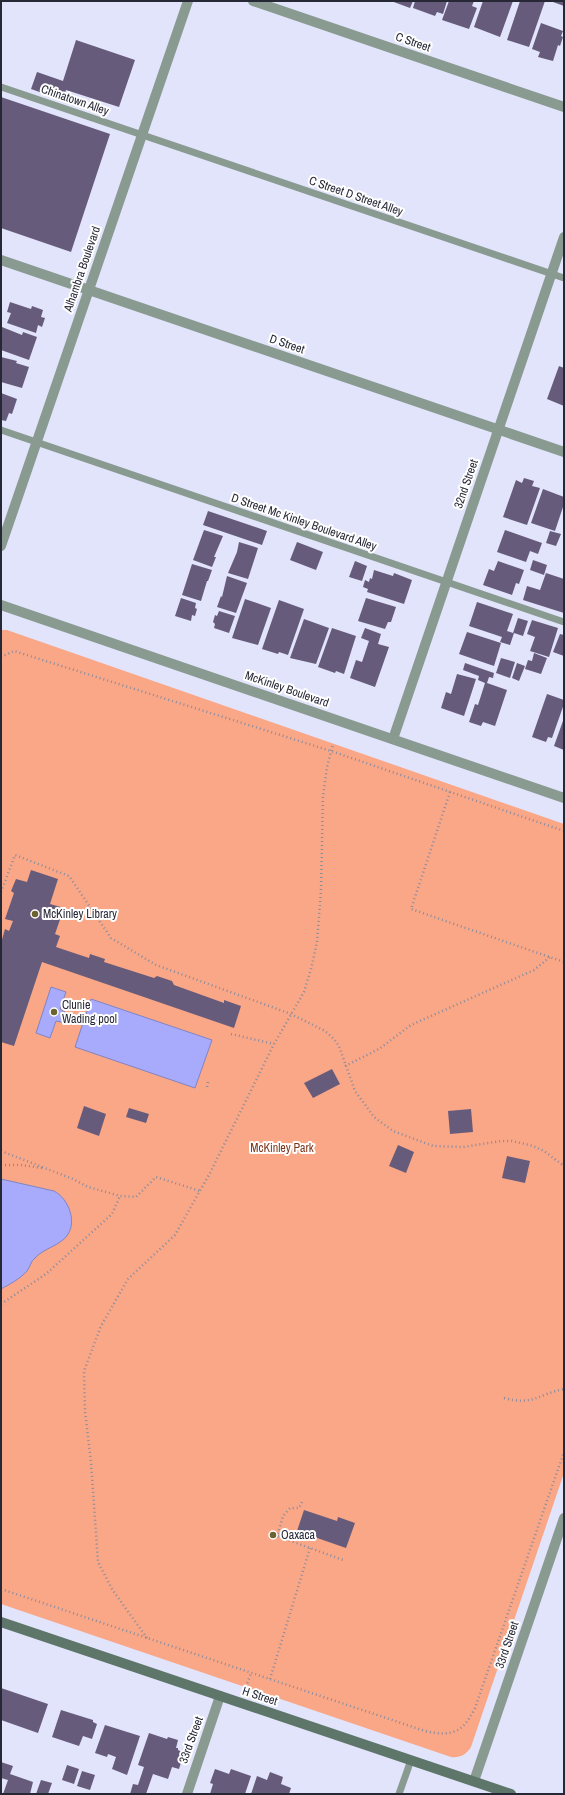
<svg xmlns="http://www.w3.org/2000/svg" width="565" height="1795" font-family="'Archivo Narrow',sans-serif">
  <rect width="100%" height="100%" fill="#e2e4fb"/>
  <path fill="#f9a787" d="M1,630H7L564,824V1473L471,1747C466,1755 460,1758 451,1757L1,1604Z"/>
  <path fill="#a8abfc" stroke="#8184c1" d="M51,987L66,992L60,1009L68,1014L66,1023L56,1021L50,1038L36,1033Z
    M91,999L212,1040L195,1088L75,1047Z
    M1,1179L54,1191C69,1199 78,1223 66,1237C58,1246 43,1249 35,1258C31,1261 30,1267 27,1271C20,1279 10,1284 1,1289Z"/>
  <path fill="#675b7b" d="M391,1H413L410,8Z
    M415,1H447L443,14L437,12L435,16L413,8Z
    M449,1H474L472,6L477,8L469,29L442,20Z
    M483,1H513L500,37L474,27Z
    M520,1H545L529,47L507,40Z
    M553,1H564V6L553,2Z
    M541,23L563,31L561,36L563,37L560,46L558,45L553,61L538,57L540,52L532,49Z
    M76,40L135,60L119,107L66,90L62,100L31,89L37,72L63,81Z
    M1,97L110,134L71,252L1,228Z
    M10,302L31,309L32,306L43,310L41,317L45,318L42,327L38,325L36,333L7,323L11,313L7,312Z
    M2,327L22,335L23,332L37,337L29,360L1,350Z
    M1,357L17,361L16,363L29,367L22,388L1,382Z
    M559,366L564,368V406L547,399Z
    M1,393L17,399L12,414L9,413L6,421L1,420Z
    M524,478L534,481L532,486L540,488L527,525L503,517L516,480L522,483Z
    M543,489L564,497V504L555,531L531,523Z
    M208,511L267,531L262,545L203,525Z
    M204,530L223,536L214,557H216L212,567L193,560Z
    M505,530L542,543L538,554L530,551L526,562L497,552Z
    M550,531L561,534L556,546L546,543Z
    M239,542L258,548L248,579L228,573L237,552Z
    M297,542L323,552L316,570L290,560Z
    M533,560L547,565L544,575L530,570Z
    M355,561L367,566L362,581L349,577Z
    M498,561L524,570L519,584L516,583L512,595L483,585L489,569L494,571Z
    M192,564L212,570L208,581H207L201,601L182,595Z
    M374,570L393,576L394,573L412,580L404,604L367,592L368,589L363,587L365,580L369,582L370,578L372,579Z
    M546,573L564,579V613L523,600L527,586L540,590Z
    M227,576L247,583L236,613L217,607L221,596L222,597Z
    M181,598L196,603L195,608L197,609L195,616L192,615L191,621L175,616Z
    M366,598L396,607L391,622H388L385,629L358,621Z
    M245,599L271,608L258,645L232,638Z
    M279,600L304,609L288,655L279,652L278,654L262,649Z
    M477,602L513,614L507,631L513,633L518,618L528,621L523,636L514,633L510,645L500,642L502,637L469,626Z
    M219,611L235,616L229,633L214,628L215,624L213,622L215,615L217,616Z
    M304,619L329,628L316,664L290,658Z
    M532,620L558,628L549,657L530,651L535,637L527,634Z
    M332,628L356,636L344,674L336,671L335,673L318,667Z
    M365,628L381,634L378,644L389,647L375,687L350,678L356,660L362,662L369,641L361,638Z
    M467,632L501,643L494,666L459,654Z
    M560,634L564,635V656L553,652Z
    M534,653L547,658L541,674L525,669L528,660L532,661Z
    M501,658L515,662L510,678L496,673Z
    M465,663L494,673L493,678L489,677L487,683L507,690L495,726L483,722L481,726L469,722L475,704L478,705L485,683L478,680L479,676L463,670Z
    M517,663L525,666L519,681L512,678Z
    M457,674L476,679L464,716L441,708L446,692L451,694Z
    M547,694L564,700V704L552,738L548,737L546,742L532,737Z
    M564,718V750L554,746Z
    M31,870L58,879L50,904L64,908L55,934L60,936L56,947L89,958L90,954L105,959L104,962L154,978L157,976L172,981L174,985L224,1003V1000L241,1006L234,1028L42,962L14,1046L1,1042V943L5,929L9,931L13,921L5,919L14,893L11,891L16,879L27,882Z
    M332,1069L340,1084L313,1098L304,1083Z
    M84,1106L106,1114L99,1136L77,1128Z
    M129,1108L149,1114L146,1123L126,1117Z
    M471,1109L473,1132L450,1134L448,1111Z
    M398,1145L414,1152L406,1173L389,1166Z
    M507,1156L530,1161L525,1183L502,1178Z
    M304,1510L337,1521L338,1517L355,1523L346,1548L297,1531Z
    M1,1688L48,1704L38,1733L1,1720Z
    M61,1710L93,1720V1722L97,1724L92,1739L83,1736L79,1746L52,1737Z
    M105,1725L140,1736L127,1775L112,1769L116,1757L108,1754L107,1757L95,1753Z
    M149,1733L167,1739L168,1737L178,1740L176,1748H178V1750L184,1753L179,1769L172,1767L168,1779L153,1774L146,1794H130L133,1784L138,1785L144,1767L138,1765Z
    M1,1762L13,1766L10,1774L33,1782L30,1794H3L8,1780L1,1778Z
    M67,1765L79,1769L74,1784L62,1780Z
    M215,1769L229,1774L231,1769L251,1776L245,1794H210L213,1784L210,1783Z
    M82,1771L95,1775L90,1790L77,1786Z
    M270,1772L283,1777L281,1784L291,1788L289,1794H251L257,1776L267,1780Z
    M41,1780L52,1783L48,1794H36Z"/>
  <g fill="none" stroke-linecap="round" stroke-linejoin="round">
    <path stroke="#8a8c9e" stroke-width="2.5" stroke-dasharray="1 3" stroke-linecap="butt" d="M1,657L14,651L331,751L564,831
      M450,792L411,909L564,962
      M1,892L15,855L69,876L111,938L156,965L291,1014L325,1031L334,1039L339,1046L355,1091L374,1117L393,1131L433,1146L463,1147L501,1141H512L533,1146L544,1151L564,1166
      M231,1034L274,1044
      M345,1066L379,1049L411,1025L534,970L550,957
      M207,1087L208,1082
      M1,1151L73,1179L88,1187L120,1196L136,1197L156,1177L200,1191
      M1,1165H21L42,1168
      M1,1304L46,1274L112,1214L120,1196
      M504,1398C534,1406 538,1394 564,1389
      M302,1502L299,1508H290L283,1516L277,1536L343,1560
      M1,1589L425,1731C451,1737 463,1733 475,1708L564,1452
      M147,1638L112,1589L98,1562L91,1462L85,1411L84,1371L101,1326L128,1279L175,1235L210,1173L274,1044L304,992L311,969L317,942L321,890L323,796L327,767L333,744
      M270,1679L310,1548
      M246,1687L251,1673"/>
    <path stroke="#899a91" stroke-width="7" d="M1,87L564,278
      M1,430L564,622
      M399,1794L411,1760"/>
    <path stroke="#899a91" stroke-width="10" d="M253,1L564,107
      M1,260L564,452
      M393,739L564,237
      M474,1781L564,1518
      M187,1794L220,1696"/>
    <path stroke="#899a91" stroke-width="10" d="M1,546L188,1
      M1,605L564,798"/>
    <path stroke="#5d7669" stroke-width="10" d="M1,1622L511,1794"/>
  </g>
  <g fill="#6b6431" stroke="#fff" stroke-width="1.5">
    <circle cx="35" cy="914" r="4"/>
    <circle cx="54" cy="1012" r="4"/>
    <circle cx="273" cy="1535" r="4"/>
  </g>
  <g text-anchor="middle" stroke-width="4" stroke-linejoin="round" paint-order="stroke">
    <g font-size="12" fill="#272836" stroke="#fff">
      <text transform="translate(413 42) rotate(19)" y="4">C Street</text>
      <text transform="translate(75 100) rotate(19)" y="4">Chinatown Alley</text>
      <text transform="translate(356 196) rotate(19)" y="4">C Street D Street Alley</text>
      <text transform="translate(82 269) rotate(-71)" y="4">Alhambra Boulevard</text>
      <text transform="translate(287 344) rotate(19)" y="4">D Street</text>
      <text transform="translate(466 484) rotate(-71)" y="4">32nd Street</text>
      <text transform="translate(304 522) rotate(19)" y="4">D Street Mc Kinley Boulevard Alley</text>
      <text transform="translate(287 689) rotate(19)" y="4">McKinley Boulevard</text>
      <text transform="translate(507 1645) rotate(-71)" y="4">33rd Street</text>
      <text transform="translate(260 1696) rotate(18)" y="4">H Street</text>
      <text transform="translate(191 1740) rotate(-70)" y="4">33rd Street</text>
    </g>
    <g font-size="12" fill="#272836" stroke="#fff" text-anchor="start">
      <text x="43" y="918">McKinley Library</text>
      <text x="62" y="1009">Clunie<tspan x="62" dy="14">Wading pool</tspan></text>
      <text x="281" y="1539">Oaxaca</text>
    </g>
    <g font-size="12" fill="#7c3619" stroke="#fff">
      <text x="282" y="1152">McKinley Park</text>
    </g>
  </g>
  <rect width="565" height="1795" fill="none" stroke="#272836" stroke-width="4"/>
</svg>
